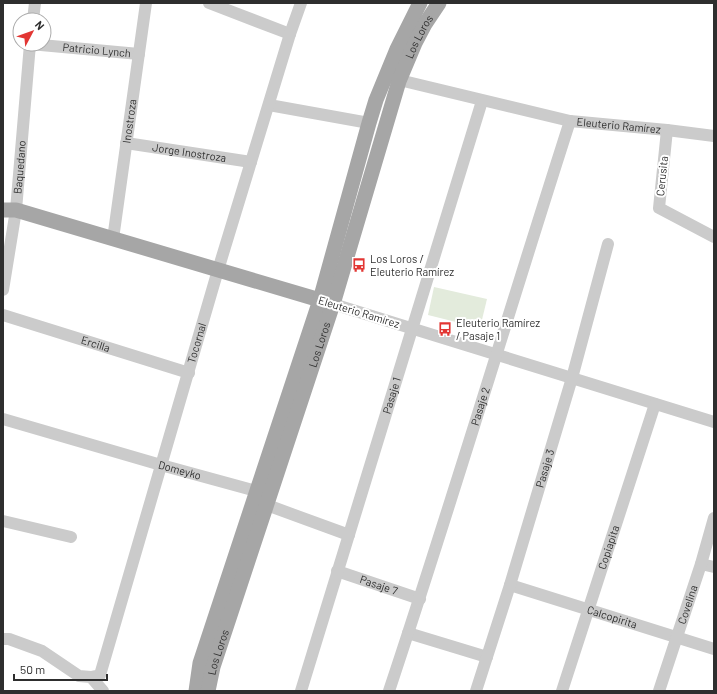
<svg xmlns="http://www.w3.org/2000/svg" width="717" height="694" font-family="Barlow,sans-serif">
  <rect width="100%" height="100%" fill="#fff"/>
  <path fill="#e3ebdc" d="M434,287L487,299L480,328L428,315Z"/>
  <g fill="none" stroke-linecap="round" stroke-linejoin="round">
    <g stroke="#cbcbcb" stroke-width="12">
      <path d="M209,3L290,34"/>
      <path d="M33,20L35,3"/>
      <path id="s1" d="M30,44L139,54"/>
      <path id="s2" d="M391,78L570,121L667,130L714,136"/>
      <path d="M269,105L369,123"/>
      <path d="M667,130L659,208L714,237"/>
      <path id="s3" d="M126,143L251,162"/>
      <path id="s4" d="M113,239L146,3"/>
      <path id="s5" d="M3,290L16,210L30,44"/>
      <path d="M333,304L714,422"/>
      <path id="s6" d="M3,315L189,373"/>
      <path id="s7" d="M3,419L161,465L256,491L267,505L349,535"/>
      <path d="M3,521L71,537"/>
      <path d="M701,564L714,567"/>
      <path id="s8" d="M337,571L420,599"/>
      <path id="s9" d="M510,585L714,649"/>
      <path d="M408,633L487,657"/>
      <path d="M3,639H9L42,651L79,676L91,677L103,691"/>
      <path id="s10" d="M91,677L100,675L218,270L290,34L301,3"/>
      <path id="s11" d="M301,691L482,101"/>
      <path id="s12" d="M389,691C452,502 509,311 570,121"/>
      <path id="s13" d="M476,691L510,585L572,378L608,244"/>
      <path id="s14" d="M562,691L655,404"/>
      <path id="s15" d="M659,691L701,564L714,518"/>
    </g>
    <g stroke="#a6a6a6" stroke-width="15">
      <path d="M3,210H16L330,303"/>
      <path d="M196,691L200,663L320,300L369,123L376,100L397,49L420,3"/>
      <path id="s16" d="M208,691L213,667L333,304L399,81L415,43L425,24L439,3"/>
    </g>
  </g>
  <defs>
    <symbol id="bus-bare" viewBox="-9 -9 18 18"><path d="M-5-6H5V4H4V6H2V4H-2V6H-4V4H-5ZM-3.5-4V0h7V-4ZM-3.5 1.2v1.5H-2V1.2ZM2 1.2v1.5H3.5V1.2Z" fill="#e23633" stroke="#fff" stroke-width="2.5" paint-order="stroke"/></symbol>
  </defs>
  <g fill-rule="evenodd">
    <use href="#bus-bare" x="349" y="255" width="20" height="20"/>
    <use href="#bus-bare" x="435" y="319" width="20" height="20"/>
  </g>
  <g text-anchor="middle" stroke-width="4" stroke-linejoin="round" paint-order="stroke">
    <g font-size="11" fill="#2e2e2e" stroke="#fff">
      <text dy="4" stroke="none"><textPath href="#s16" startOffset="688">Los Loros</textPath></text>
      <text dy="4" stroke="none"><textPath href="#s1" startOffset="67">Patricio Lynch</textPath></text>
      <text dy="4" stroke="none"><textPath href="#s4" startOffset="119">Inostroza</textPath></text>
      <text dy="4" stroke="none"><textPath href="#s2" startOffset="233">Eleuterio Ramírez</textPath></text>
      <text dy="4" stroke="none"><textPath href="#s3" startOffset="64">Jorge Inostroza</textPath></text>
      <text dy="4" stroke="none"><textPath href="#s5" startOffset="124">Baquedano</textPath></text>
      <text transform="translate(662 176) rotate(-84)" y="4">Cerusita</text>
      <text transform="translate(359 312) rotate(17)" y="4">Eleuterio Ramírez</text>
      <text dy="4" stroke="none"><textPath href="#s10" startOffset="355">Tocornal</textPath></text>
      <text dy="4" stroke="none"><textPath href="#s6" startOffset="97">Ercilla</textPath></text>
      <text dy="4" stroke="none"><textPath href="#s16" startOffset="364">Los Loros</textPath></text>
      <text dy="4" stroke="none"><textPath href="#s11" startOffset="309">Pasaje 1</textPath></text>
      <text dy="4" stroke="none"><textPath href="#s12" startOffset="299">Pasaje 2</textPath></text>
      <text dy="4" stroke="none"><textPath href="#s13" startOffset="233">Pasaje 3</textPath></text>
      <text dy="4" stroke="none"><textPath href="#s7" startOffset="184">Domeyko</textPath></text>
      <text dy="4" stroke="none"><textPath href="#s14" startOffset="151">Copiapita</textPath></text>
      <text dy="4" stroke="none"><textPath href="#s8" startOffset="44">Pasaje 7</textPath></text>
      <text dy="4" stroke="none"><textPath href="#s15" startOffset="91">Covelina</textPath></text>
      <text dy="4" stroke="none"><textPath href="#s9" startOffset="107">Calcopirita</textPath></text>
      <text dy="4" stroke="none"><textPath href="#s16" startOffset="40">Los Loros</textPath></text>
    </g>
    <g font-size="11" fill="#2e2e2e" stroke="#fff" text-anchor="start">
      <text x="370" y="263">Los Loros /<tspan x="370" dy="13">Eleuterio Ramírez</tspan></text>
      <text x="456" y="327">Eleuterio Ramírez<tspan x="456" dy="13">/ Pasaje 1</tspan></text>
    </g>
  </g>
  <rect width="717" height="694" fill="none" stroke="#2e2e2e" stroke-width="8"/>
  <g transform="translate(32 32) rotate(49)"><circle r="19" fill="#ffffff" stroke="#ababab"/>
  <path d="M0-3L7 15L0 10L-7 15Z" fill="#e23633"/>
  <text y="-6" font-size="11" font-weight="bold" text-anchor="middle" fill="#2e2e2e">N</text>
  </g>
  <path d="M14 674v6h93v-6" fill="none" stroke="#2e2e2e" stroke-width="2"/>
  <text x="20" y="674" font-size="12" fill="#2e2e2e" stroke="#ffffff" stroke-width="3" paint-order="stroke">50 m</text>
</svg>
